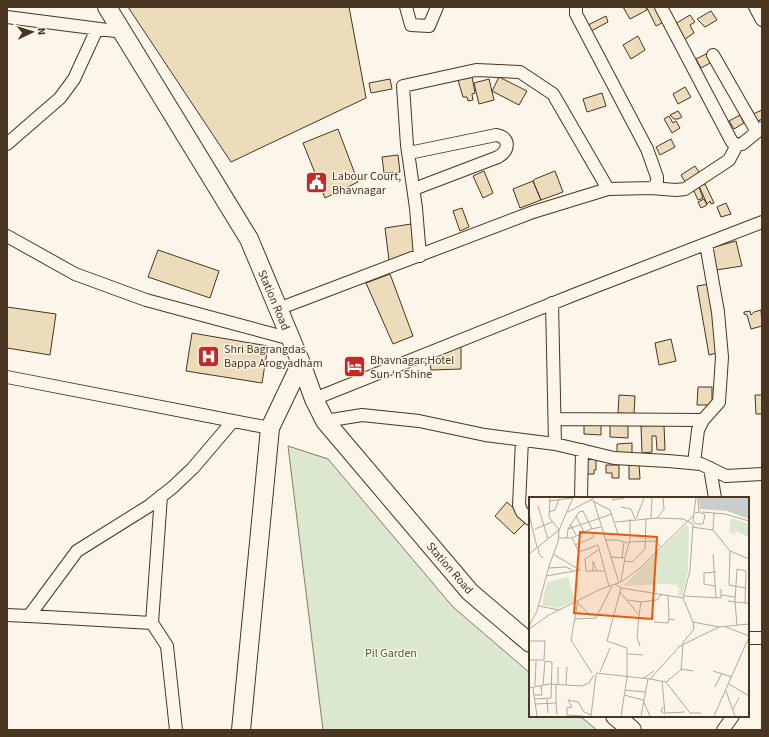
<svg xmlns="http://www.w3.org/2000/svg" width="769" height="737" font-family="'Source Sans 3',sans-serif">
  <rect width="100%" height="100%" fill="#fbf6e9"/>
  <path fill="#dce7d0" stroke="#887966" d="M288,446L328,459L453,607L530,673V716H580L597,730H323Z"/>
  <path fill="#ecdcbc" stroke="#4a3520" d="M128,7H349L366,98L231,162Z
    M623,7H645L647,10L630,19Z
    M648,7H661L668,20L656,26L647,8Z
    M711,11L717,20L705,27L697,19Z
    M690,15L695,22L690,25L694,33L685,39L675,24Z
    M606,16L608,22L591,31L588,25Z
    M638,36L645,50L631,59L623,45Z
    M710,52L712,62L701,68L696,59Z
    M472,77L475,93L472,94L473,100L468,101L467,97H463L458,80Z
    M499,77L527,91L519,105L492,91Z
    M390,79L392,89L371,93L369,83Z
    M489,79L494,100L479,104L474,83Z
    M685,87L691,97L678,104L673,94Z
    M602,93L606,106L587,112L583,99Z
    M762,110V119L756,122L753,114Z
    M678,111L682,117L678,119H674L670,115Z
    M740,115L744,123L734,129L729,121Z
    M669,116L673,123L676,121L680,128L672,133L664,119Z
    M338,129L358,182L325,198L303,143Z
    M671,139L675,147L660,155L656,147Z
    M398,155L400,172L384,173L382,157Z
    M695,166L702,177L687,185L681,175Z
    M484,171L493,193L483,198L473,176Z
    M555,171L563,192L541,200L533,181L535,179Z
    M533,181L541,200L520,208L513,189Z
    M705,184L714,203L711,204L710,201L707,204L699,186Z
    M699,187L703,198L698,200L693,189Z
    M704,199L707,205L701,208L698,202Z
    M726,203L731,214L721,217L717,207Z
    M462,208L469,227L460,231L453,211Z
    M411,224L416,256L389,260L385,228Z
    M736,241L742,266L716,270L711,248Z
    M158,250L219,271L210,298L148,277Z
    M390,274L413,336L393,344L366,283Z
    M709,284L720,352L709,355L697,286Z
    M7,307L56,314L50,355L7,348Z
    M761,310L762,326L751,329L747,315L744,314V312L750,311L751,315L754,312Z
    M192,333L268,346L262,383L186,371Z
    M671,339L676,361L659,365L655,343Z
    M461,342V369L431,370L429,354Z
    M698,387H712V405H697Z
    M619,395L635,396L634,414L618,413Z
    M755,395H762V414H756Z
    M584,421L601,423V435L584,434Z
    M610,424H628V438L610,437Z
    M664,425L665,450H657L656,436H652V452L642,453L641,426Z
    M632,443V455H617V444Z
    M583,456L596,458V470H594V474H584Z
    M639,464L640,479H629V465Z
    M606,465H619V478H612V473H606Z
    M507,502L527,521L514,534L495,516Z"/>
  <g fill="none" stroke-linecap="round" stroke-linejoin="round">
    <defs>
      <path id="minor" d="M406,7L411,25L429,26L437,7
        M661,7L732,142L738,145L742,144L762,128
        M755,7L762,20
        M7,17L123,32
        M713,55L757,132
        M7,144L60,98L74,79L97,29
        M409,153L496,135C510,137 510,150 498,157L414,189
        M651,188L676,190L685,189L729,160L737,145
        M7,236L75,274L146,300L291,339
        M420,256L416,208L407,145L403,86L476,70L520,72L553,94L608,189
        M278,309L533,212L608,189L651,188L657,184V177L647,149L576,14V7
        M7,377L270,428
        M314,399L576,294L762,222
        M555,419L703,420
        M325,421L362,415L419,421L485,435L555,444L552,303
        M522,440L519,505L522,512L530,519
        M555,444L614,458L668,461L701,464L726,476L762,474
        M694,463L698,430L703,420L719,402L722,357L718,312L706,244
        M710,468L715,498
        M581,498L582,450
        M7,615L29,616
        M152,623L161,496
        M748,638H762
        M176,730L167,646L152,623L29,616L77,551L149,506L173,487L193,468L233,421
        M723,730L733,716"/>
      <path id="secondary" d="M107,7L249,239L301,363L314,399L325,421L470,592L530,643
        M615,716L632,730
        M241,730L270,428L301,363"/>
    </defs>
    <use href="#minor" stroke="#4a3520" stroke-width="14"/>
    <use href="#secondary" stroke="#4a3520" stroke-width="20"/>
    <use href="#minor" stroke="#fbf6e9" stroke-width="12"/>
    <use href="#secondary" stroke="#fbf6e9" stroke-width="18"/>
  </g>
  <defs>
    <symbol id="civic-square" viewBox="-11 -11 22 22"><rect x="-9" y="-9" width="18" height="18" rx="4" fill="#c62828" stroke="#fbf6e9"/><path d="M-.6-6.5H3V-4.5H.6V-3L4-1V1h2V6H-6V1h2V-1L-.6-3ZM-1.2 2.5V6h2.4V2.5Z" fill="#fff"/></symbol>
    <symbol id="hospital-square" viewBox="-11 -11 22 22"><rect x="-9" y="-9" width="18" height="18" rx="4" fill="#c62828" stroke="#fbf6e9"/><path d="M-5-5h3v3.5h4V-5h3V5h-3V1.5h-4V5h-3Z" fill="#fff"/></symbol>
    <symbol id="hotel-square" viewBox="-11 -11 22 22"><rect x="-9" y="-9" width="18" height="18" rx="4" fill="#c62828" stroke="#fbf6e9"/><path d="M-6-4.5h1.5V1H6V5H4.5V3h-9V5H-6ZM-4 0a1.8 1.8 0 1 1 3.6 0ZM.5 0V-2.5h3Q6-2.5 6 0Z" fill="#fff"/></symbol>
  </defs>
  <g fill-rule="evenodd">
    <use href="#civic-square" x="304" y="170" width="25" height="25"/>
    <use href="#hospital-square" x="196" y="344" width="25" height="25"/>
    <use href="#hotel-square" x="342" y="354" width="25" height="25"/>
  </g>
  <g text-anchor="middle" stroke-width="3" stroke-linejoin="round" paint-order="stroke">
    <g font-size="12" fill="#4a3520" stroke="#fbf6e9" text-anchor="start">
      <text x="332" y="180">Labour Court,<tspan x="332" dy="14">Bhavnagar</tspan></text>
      <text x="224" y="353">Shri Bagrangdas<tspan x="224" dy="14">Bappa Arogyadham</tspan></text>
      <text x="370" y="364">Bhavnagar;Hotel<tspan x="370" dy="14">Sun ‘n Shine</tspan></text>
    </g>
    <g font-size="12" fill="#4a3520" stroke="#fbf6e9">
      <text transform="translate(274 300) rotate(67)" y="4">Station Road</text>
      <text transform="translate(450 568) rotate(49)" y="4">Station Road</text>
    </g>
    <g font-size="12" fill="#436837" stroke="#fbf6e9">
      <text x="391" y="657">Pil Garden</text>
    </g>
  </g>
  <g transform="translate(529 497)">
    <rect width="220" height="220" fill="#fbf6e9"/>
    <path d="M202,21L220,27V40L207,34L206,38L200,35ZM157,28L160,30L159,73L153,99H149L150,92L147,88L137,87L94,89ZM39,80L46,104L29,111L13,108L18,85Z" fill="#dce7d0"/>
    <path d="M170,1H220V22L198,14L171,12Z" fill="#c9cecd"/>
    <path fill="none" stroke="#b4a999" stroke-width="1" d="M83,1L84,3L95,1M169,1L170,15M62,3L81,13L89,37M20,4L43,1M65,5L90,86M9,9L19,42M92,10L102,12L106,22M20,15L26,13L30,2M39,15L65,1M173,15L196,17L220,24M166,16L171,15L176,18L174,27H167L164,23L167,1M185,16L184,33L201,54L220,62M0,17L8,50M47,19L55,35M122,21L123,1M128,21L135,12L134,1M107,22L115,1M86,25L129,21L154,22L164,27L161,73L154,101M41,27L47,38M163,30L184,33M6,32L23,25M39,32L50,15L54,14L63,32M29,41H43L62,32L72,30M38,41L39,32L83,17M43,41L50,55L69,48L80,89M76,43H88L99,46M100,45L126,44L132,50M46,48L65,40L64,36M9,50L10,57L14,61M69,53L56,62L57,74H75M201,54L200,88L216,91M0,57L30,33L44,1M184,57L187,101M81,60L96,61L92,84M96,60L101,43V22M93,61L95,45M95,64L103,65L116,52L117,21M19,71L37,70L43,73M64,74V64L68,74M17,79L51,73L24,57M86,87L92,91L154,101L164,125L190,130M186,89L175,87V76L187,75M91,95L110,118L112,105L128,103L132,98M192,98L206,100M139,99L140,122L146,123M155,99L192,101V92M49,103L42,143L63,176M99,103L112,105M199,104L206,105L208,128M49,106L60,117M216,106L217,74L208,72L206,105L216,106H220M10,109L30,113M110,118L108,140L111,149M46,122L67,121L83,89M125,125L139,126L140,122M0,129L8,114L20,69L29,45L30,33L20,20L21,1M197,130L220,139M0,132L20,118L72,92L92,85L111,71L164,19M0,144H16L15,163H0M153,147L165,132L164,125M99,157L114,158M152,172L164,174M184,174L203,180M71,175L81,151M67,176L121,182L151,149L190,130L220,127M115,181L125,174M121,182L137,185L161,216H172M133,184L136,217L132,214L134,210M137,185L152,173L154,148M200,187L220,199M29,188V170M37,188L38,170M6,189L7,164M186,190L193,176M0,191L20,187L53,189L60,186L65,178M4,191L8,219M96,193L116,195M197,194L206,219M5,198H13L12,189M95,198L114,203L121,219M5,202L22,201L23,165L16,164L14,188M18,202L19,216M27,206L28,218M6,207L27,206V187M204,212L210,201M137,216L156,215M54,219L38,218V211L43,210L39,203L49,205L55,215L62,218M62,219L67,177M92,219L98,180V151L78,144L92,91M112,219L119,182M185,219L220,140"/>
    <path fill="#e8590c" fill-opacity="0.15" stroke="#e8590c" stroke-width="2" d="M51,35L128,40L123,122L45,116Z"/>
    <rect width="220" height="220" fill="none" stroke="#4a3520" stroke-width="2"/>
  </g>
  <rect width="769" height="737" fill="none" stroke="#4a3520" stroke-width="16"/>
  <g transform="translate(32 32) rotate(86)" stroke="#fbf6e9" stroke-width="3" paint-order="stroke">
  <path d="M0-3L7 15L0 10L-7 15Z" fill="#4a3520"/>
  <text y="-6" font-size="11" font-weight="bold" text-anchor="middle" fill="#4a3520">N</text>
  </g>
</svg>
